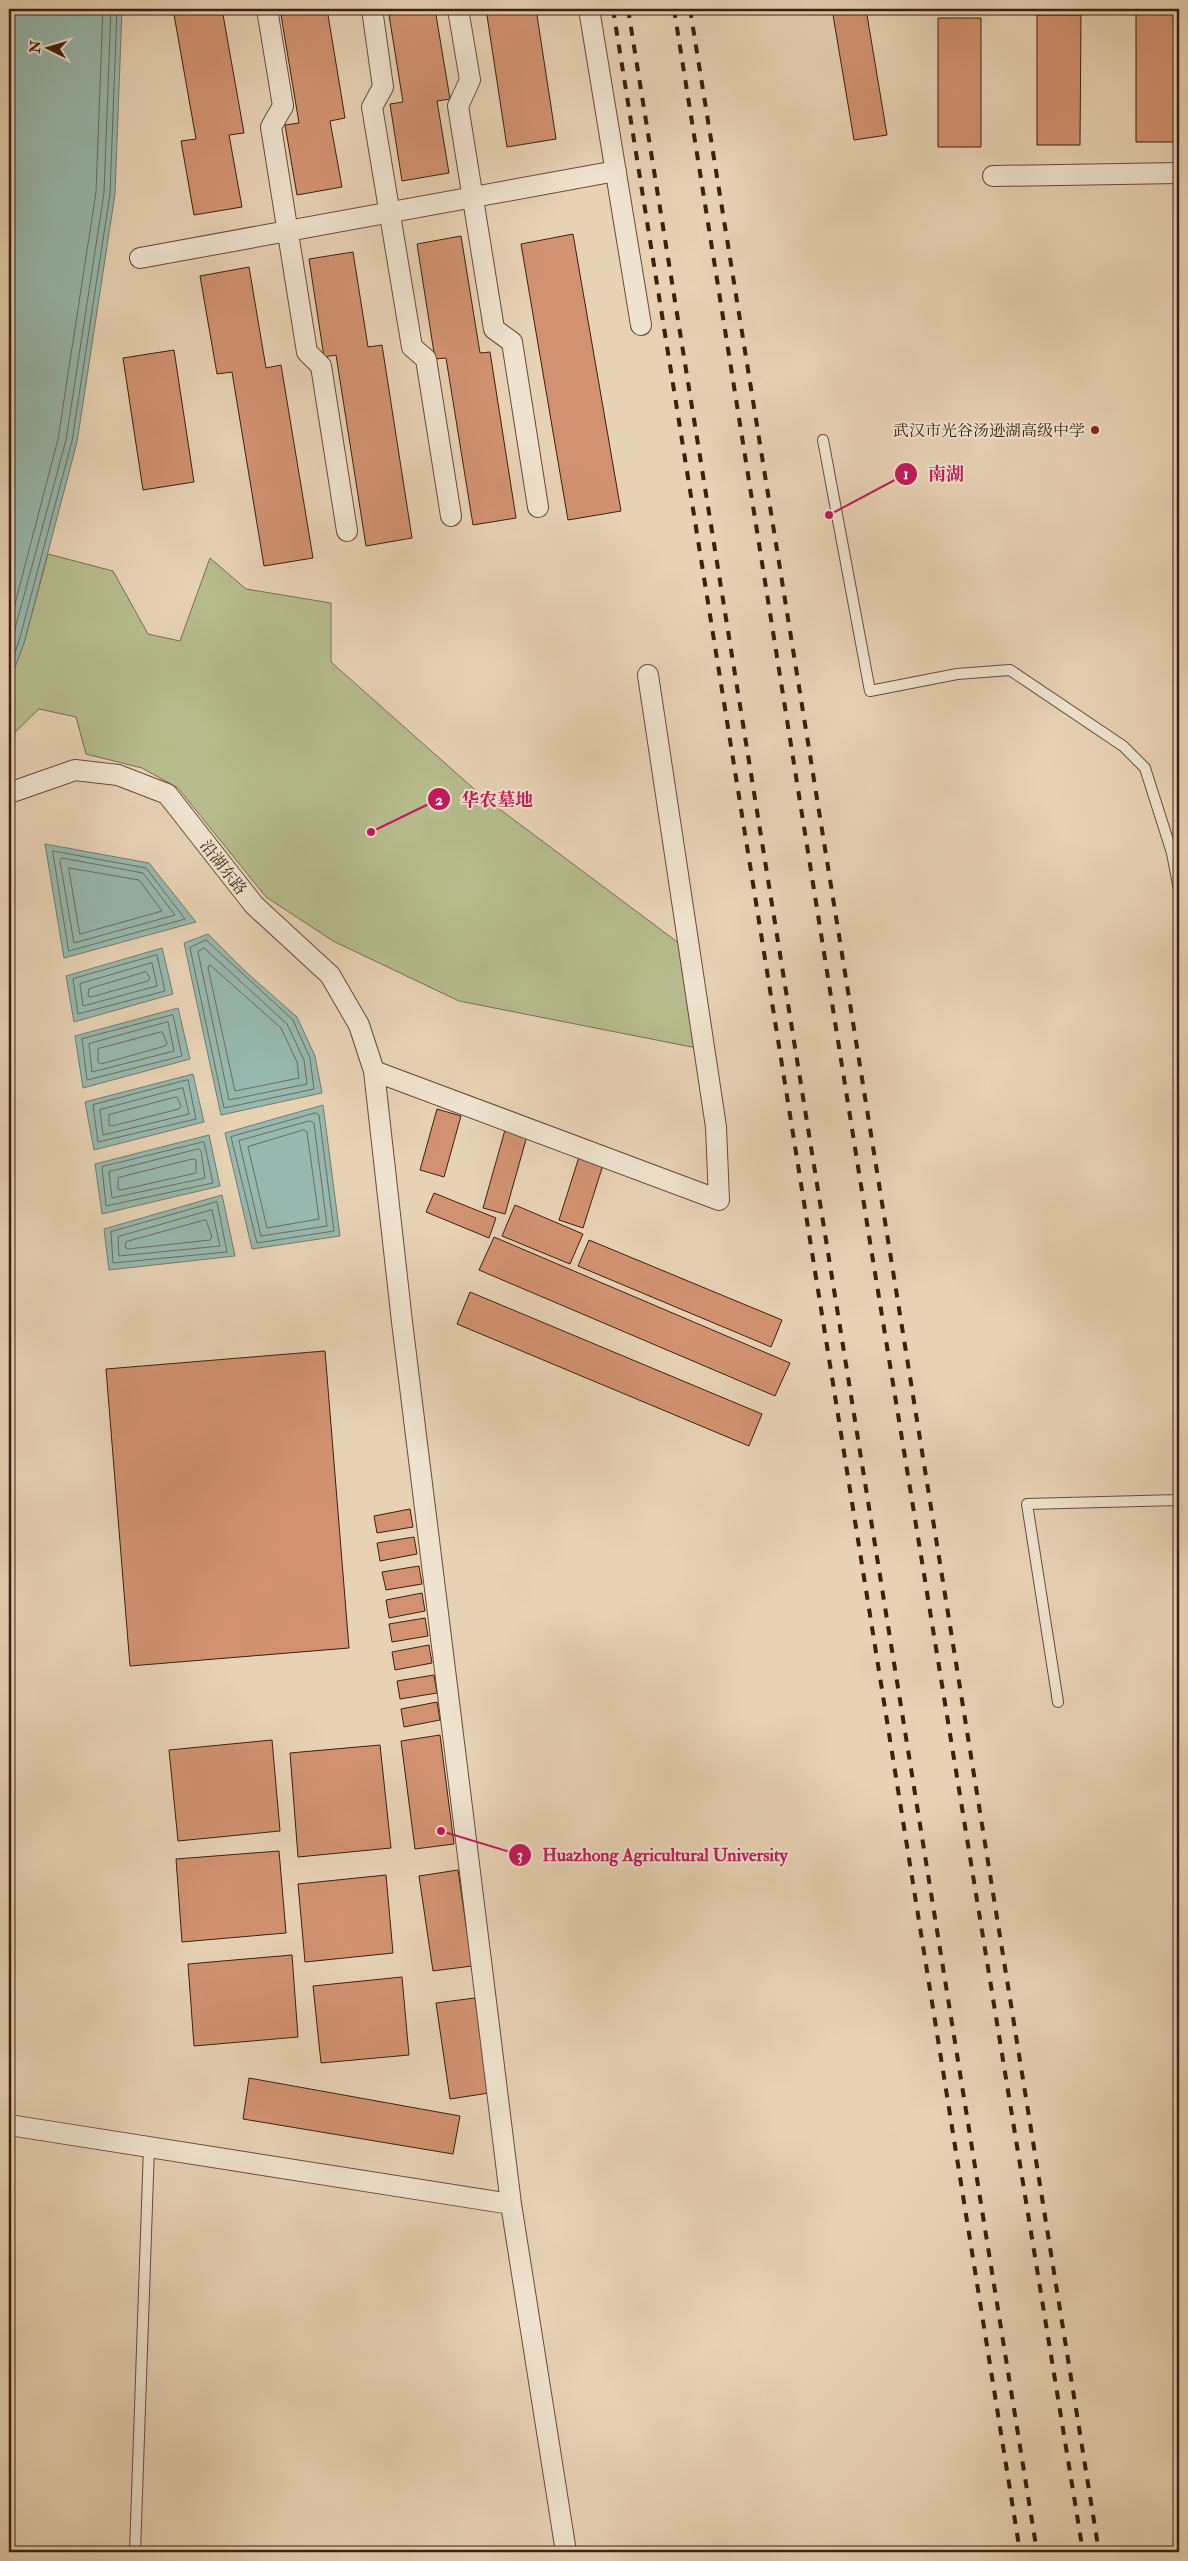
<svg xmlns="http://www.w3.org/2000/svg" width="1188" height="2561" font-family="'IM FELL Double Pica','Noto Serif SC',serif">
  <rect width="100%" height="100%" fill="#e7d2b4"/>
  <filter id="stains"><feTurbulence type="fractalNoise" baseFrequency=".004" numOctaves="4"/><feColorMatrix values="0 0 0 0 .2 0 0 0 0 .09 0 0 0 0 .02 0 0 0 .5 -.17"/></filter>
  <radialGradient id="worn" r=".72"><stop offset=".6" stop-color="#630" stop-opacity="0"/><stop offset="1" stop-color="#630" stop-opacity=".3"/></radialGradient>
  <path fill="#b6bc8d" stroke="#7a6e4e" d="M48,554L113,571L148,634L180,641L210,558L246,589L331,603V662L482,796L688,950L712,1051L459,1001L333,941L266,897L178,788L142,768L86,754L76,717L39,709L9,738V683L24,643Z"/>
  <path fill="#97b8ae" stroke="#737b6f" d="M9,9H122L115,194L77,442L24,643L9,683Z
    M45,844L149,863L196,922L64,958Z
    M208,934L246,972L297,1017L315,1056L322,1093L221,1115L184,943Z
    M162,948L173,994L74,1022L66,976Z
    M178,1008L190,1059L83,1088L75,1036Z
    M193,1074L204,1122L94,1150L85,1102Z
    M323,1105L340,1236L252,1249L225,1133Z
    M209,1135L220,1186L102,1214L95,1164Z
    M222,1195L235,1256L109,1270L104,1229Z"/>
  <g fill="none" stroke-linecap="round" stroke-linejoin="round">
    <path stroke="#6a6c5f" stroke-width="1" d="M9,627L58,439L96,192L103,9
      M9,651L66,440L104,193L111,9
      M9,669L19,641L72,441L110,194L117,9
      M53,851L146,868L185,919L69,951Z
      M62,858L143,873L175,915L74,943L60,861Z
      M69,868L139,880L162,911L80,934Z
      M206,940L293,1020L310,1058L314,1089L224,1108L190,948Z
      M204,948L287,1024L304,1060L307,1084L229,1100L198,952Z
      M157,955L165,991L78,1014L73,979Z
      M152,963L157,986L83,1006L80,984Z
      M210,965L281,1028L297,1062L299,1078L235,1091L208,968Z
      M146,972L150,978L148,981L91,997L88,996L89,989Z
      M173,1015L182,1056L87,1080L82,1039Z
      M168,1022L174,1051L92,1072L89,1044Z
      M162,1032L167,1043L165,1046L101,1064L98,1062V1049Z
      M188,1080L196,1119L98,1142L93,1105Z
      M183,1088L189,1114L103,1135L100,1110Z
      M177,1097L181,1106L179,1109L112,1126L109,1125V1115Z
      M316,1113L319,1115L334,1231L257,1243L231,1137Z
      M310,1121L314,1123L327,1226L261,1236L239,1141Z
      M304,1130L307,1132L319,1219L267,1228L248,1147Z
      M204,1142L213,1183L106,1206L102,1167Z
      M199,1149L201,1151L205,1178L112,1198L109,1172Z
      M193,1159L196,1160V1173L121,1190L118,1189V1178Z
      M217,1202L227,1252L113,1263L111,1232Z
      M212,1210L220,1246L119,1256L118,1237Z
      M206,1220L212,1237L210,1240L128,1249L125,1247L126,1242Z"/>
  </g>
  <path fill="#d29271" stroke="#3e1f10" d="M173,9H222L244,133L229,135L242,207L194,215L181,141L196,139Z
    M280,9H327L345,118L330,121L342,187L297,195L285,125L299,123Z
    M388,9H435L450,99L437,101L449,173L402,181L390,104L403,102Z
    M486,9H536L556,139L507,147Z
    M832,9H866L887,135L854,140Z
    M1136,12H1179V142H1136Z
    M1037,15H1081L1080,145H1037Z
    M938,18H981V147H938Z
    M573,234L621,511L568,520L521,244Z
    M461,236L480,353L490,352L516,518L473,525L446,358L435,359L417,244Z
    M353,252L368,347L382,345L412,538L366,546L336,355L324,357L309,259Z
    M249,267L266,368L281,365L313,558L264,566L232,372L217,374L200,276Z
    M174,350L194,482L143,490L123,358Z
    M437,1109L461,1116L444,1177L420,1170Z
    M505,1130L527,1136L505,1214L483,1208Z
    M579,1157L603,1165L583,1228L559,1220Z
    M434,1193L496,1218L489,1238L426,1212Z
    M515,1205L583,1234L570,1264L502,1236Z
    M494,1237L790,1363L775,1396L479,1270Z
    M589,1240L782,1320L771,1347L578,1266Z
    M470,1292L762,1414L749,1446L457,1324Z
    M325,1351L349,1648L130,1666L106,1369Z
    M410,1509L413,1527L377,1533L374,1516Z
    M414,1537L417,1554L380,1561L377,1543Z
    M419,1566L422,1584L386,1590L382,1572Z
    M422,1593L425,1611L389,1618L386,1600Z
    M425,1618L428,1636L392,1642L389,1624Z
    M429,1645L432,1663L395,1670L392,1652Z
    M434,1675L437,1693L400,1699L397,1681Z
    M437,1702L440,1720L404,1727L401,1709Z
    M440,1735L454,1844L415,1849L401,1741Z
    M272,1740L280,1831L178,1841L169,1750Z
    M380,1745L391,1848L298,1857L290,1753Z
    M279,1851L286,1933L182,1942L176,1859Z
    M458,1870L472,1966L433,1971L419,1876Z
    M386,1875L393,1953L305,1962L298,1884Z
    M292,1955L298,2037L194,2046L188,1964Z
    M402,1977L409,2055L321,2063L313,1986Z
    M475,1998L489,2093L450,2099L436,2003Z
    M249,2078L460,2116L453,2154L243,2119Z"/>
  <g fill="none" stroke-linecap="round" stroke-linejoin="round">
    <defs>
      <path id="lane" d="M823,440L870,691L957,674L1010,670L1123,746L1145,768L1172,853L1179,890
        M1058,1702L1027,1504L1179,1500
        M135,2552L149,2147"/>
      <path id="street" d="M267,9L283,106L271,127L307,352L321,366L347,531
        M372,9L383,87L372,107L412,347L426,359L451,516
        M458,9L470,80L458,106L494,329L512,342L538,507
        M589,9L641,325
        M993,176L1179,173
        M140,258L616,171
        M9,793L75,770L118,775L167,794L254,905L330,975L359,1025L374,1071L402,1322L511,2204L566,2552
        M374,1071L719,1200L716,1127L648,675
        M9,2125L511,2204"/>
    </defs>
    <use href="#lane" stroke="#684c39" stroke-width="12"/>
    <use href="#street" stroke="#684c39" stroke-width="22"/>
    <use href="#lane" stroke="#efe2ce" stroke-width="10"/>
    <use href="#street" stroke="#efe2ce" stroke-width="20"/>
    <path stroke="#3e1f10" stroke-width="4" stroke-dasharray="9 9" stroke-linecap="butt" d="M613,9L1020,2552
      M628,9L1037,2552
      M674,9L870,1242L1083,2552
      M690,9L1099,2552"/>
  </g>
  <circle fill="#8f2418" stroke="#efe2ce" stroke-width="2" cx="1095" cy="430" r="5"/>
  <g text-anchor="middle" stroke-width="4" stroke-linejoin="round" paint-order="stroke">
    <g font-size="16" fill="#3e1f10" stroke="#efe2ce" text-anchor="end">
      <text x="1085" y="436">武汉市光谷汤逊湖高级中学</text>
    </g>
    <g font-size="16" fill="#3e1f10" stroke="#efe2ce">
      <text transform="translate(224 867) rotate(52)" y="6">沿湖东路</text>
    </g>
  </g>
  <path fill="none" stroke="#c2185b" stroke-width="2" d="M829 515L906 474M371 832L439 799M441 1831L520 1855"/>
  <g fill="#c2185b" stroke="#efe2ce" stroke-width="2">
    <circle cx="829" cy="515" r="5"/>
    <circle cx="371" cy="832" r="5"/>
    <circle cx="441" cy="1831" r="5"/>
    <circle cx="906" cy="474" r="12"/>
    <circle cx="439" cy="799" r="12"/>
    <circle cx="520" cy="1855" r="12"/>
  </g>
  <g font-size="15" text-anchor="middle" font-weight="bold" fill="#fff">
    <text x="906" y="479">1</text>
    <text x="439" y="805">2</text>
    <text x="520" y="1860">3</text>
  </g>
  <g font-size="18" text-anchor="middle" font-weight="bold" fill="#c2185b" stroke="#efe2ce" stroke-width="4" stroke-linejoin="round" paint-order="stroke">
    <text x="946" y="480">南湖</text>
    <text x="497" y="806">华农墓地</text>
    <text x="665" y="1861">Huazhong Agricultural University</text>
  </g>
  <rect width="1188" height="2561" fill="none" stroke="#e7d2b4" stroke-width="30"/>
  <rect x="10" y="10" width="1168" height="2541" fill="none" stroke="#3e1f10" stroke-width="2.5"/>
  <rect x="15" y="15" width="1158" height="2531" fill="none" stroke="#3e1f10"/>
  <g transform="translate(48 48) rotate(275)" stroke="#efe2ce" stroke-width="4" paint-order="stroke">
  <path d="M0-4L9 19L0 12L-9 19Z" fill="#3e1f10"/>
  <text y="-8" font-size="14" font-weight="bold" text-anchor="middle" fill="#3e1f10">N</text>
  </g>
  <rect width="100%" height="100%" filter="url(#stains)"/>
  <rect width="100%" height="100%" fill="url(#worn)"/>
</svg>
